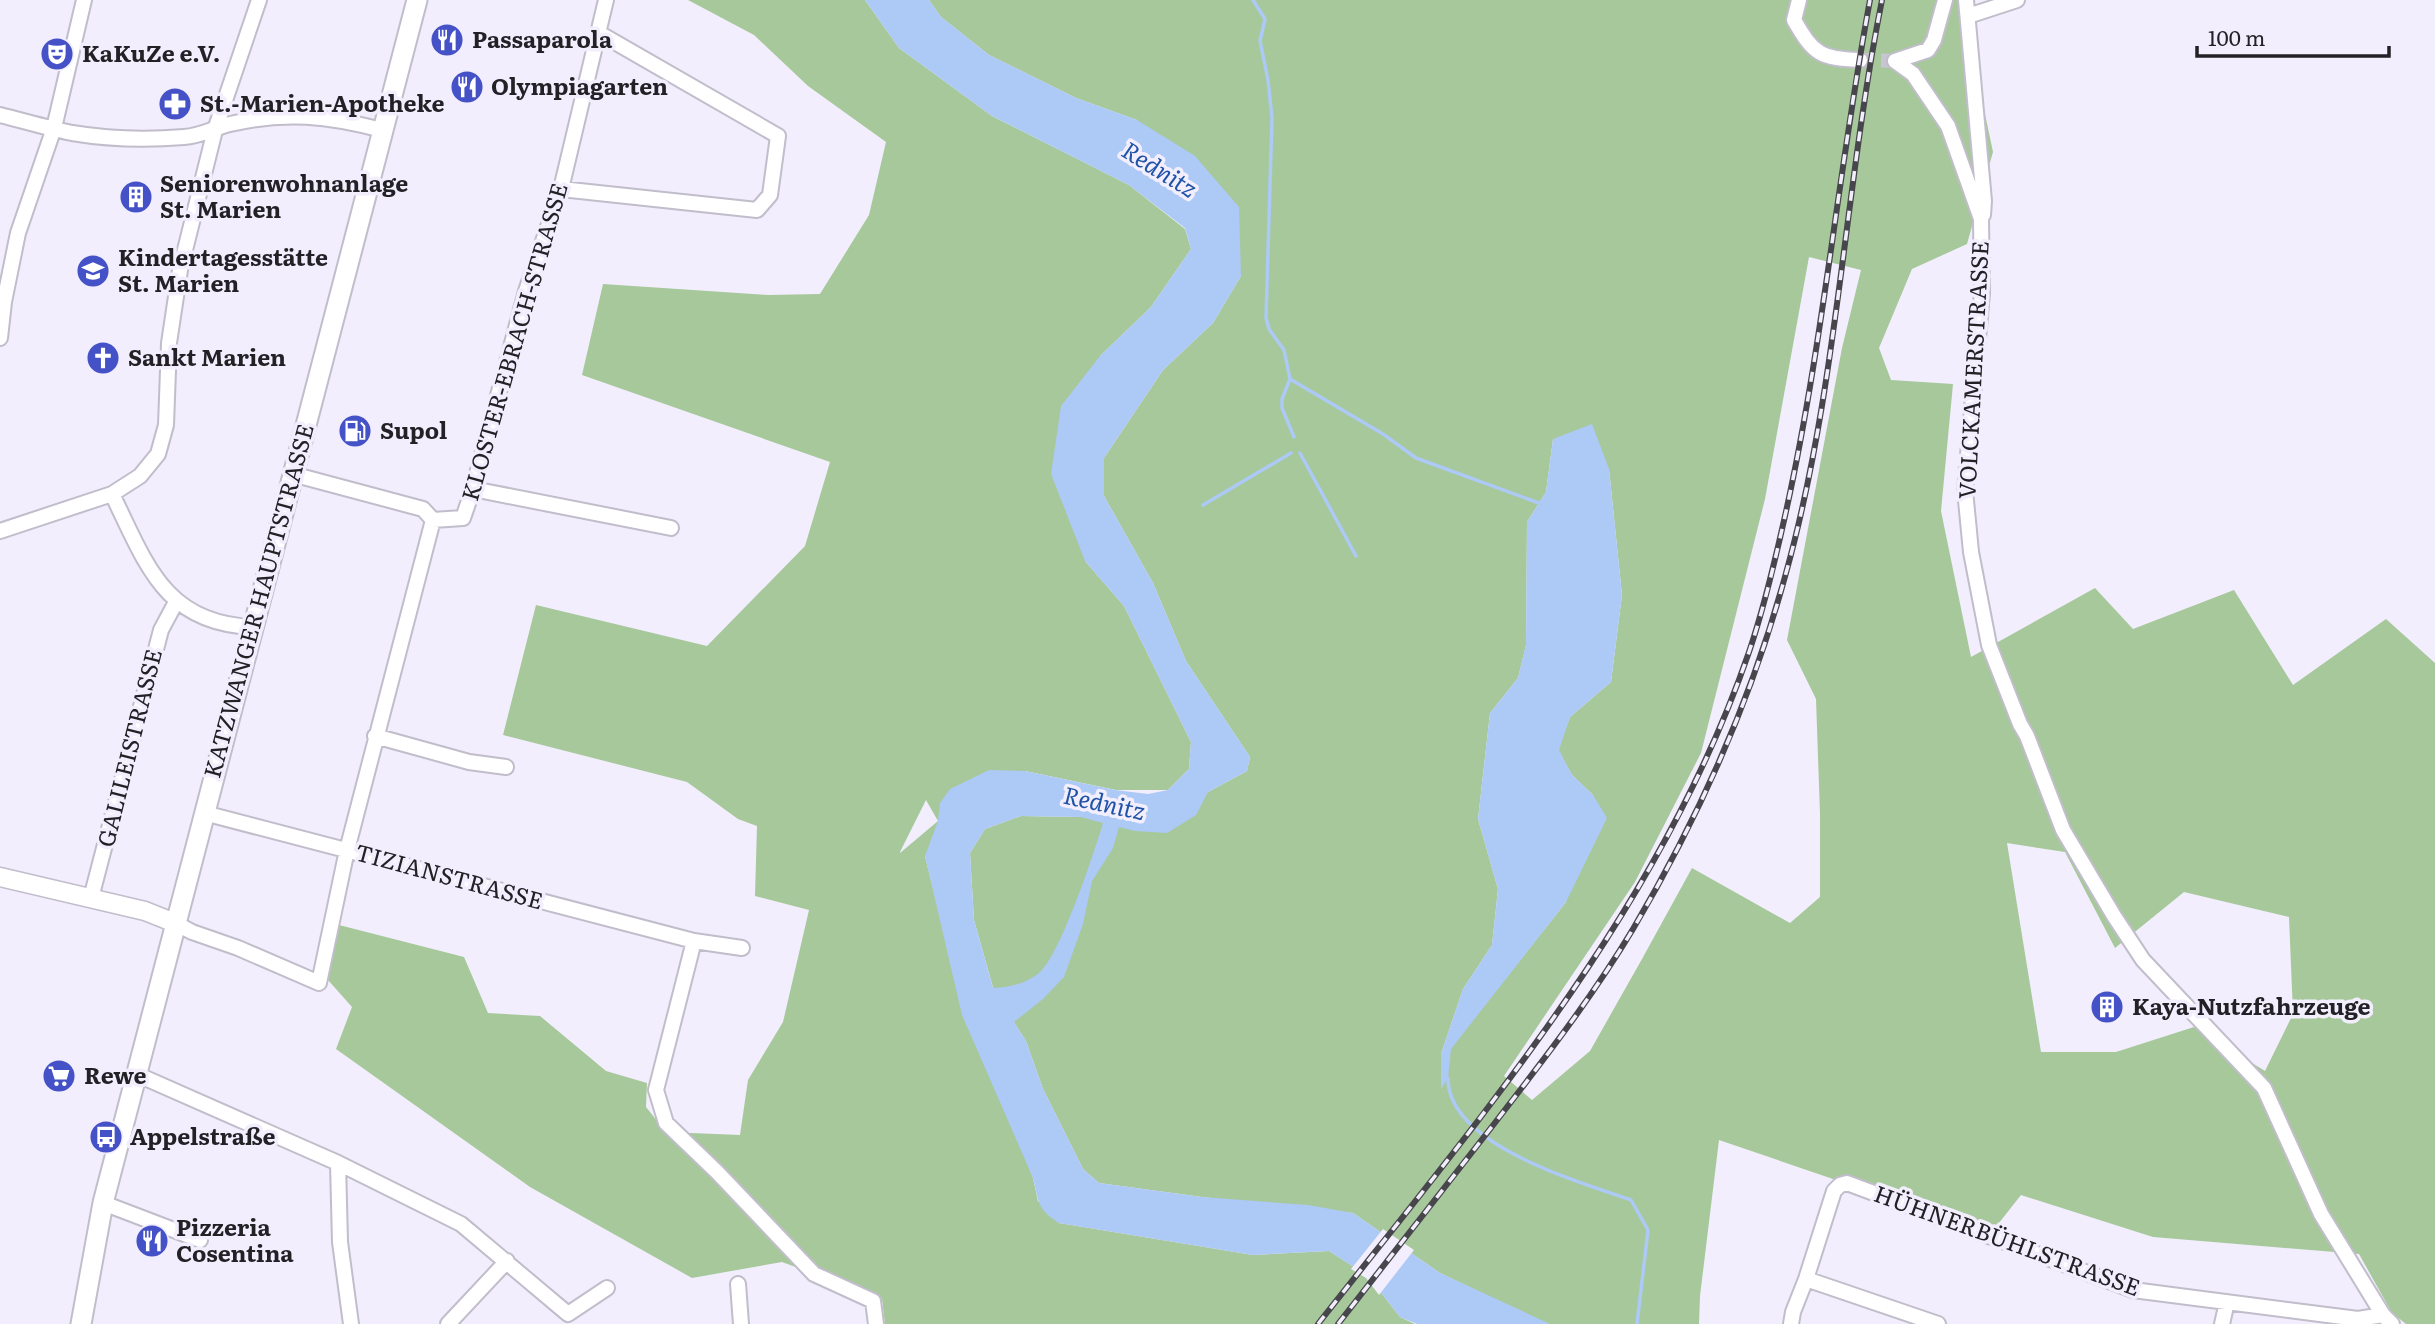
<svg xmlns="http://www.w3.org/2000/svg" width="2435" height="1324" font-family="Literata,serif">
  <rect width="100%" height="100%" fill="#f2eefd"/>
  <path fill="#a7c89b" fill-rule="evenodd" d="M688,0H865L899,48L992,116L1129,185L1185,229L1191,249L1151,307L1100,356L1085,561L1124,606L1191,742L1189,769L1168,790H1116L1025,771L925,856L943,930L1033,1178L1038,1201L1059,1223L1253,1255L1329,1251L1368,1276L1400,1317L1415,1324H885L882,1299L782,1262L692,1278L530,1187L336,1049L352,1007L328,980L339,925L464,957L488,1013L540,1016L606,1071L647,1083L646,1107L666,1132L740,1135L748,1080L783,1022L809,910L755,896L757,826L738,819L687,782L503,735L536,605L707,646L805,546L830,462L582,375L603,284L768,295L820,294L869,215L886,142L808,86L754,35ZM926,800L938,821L900,853V852Z
    M929,0H1961L1993,152L1967,244L1912,269L1879,348L1891,380L1953,384L1941,511L1971,657L2095,588L2133,629L2234,590L2293,685L2386,619L2435,663V1324H2406L2392,1313L2359,1254L2153,1237L2021,1195L1991,1233L1719,1140L1700,1296L1699,1324H1547L1440,1273L1353,1213L1202,1197L1099,1183L1083,1169L1043,1089L1026,1041L994,991L974,920L970,853L985,829L1021,816L1081,817L1208,792L1247,771L1250,757L1186,661L1153,583L1104,496V458L1163,370L1213,323L1241,276L1137,120L1076,98L989,55L941,17ZM1809,257L1861,270L1842,348L1787,640L1816,699L1820,814V897L1790,923L1692,868L1642,959L1590,1051L1532,1100L1504,1076L1635,882L1701,753L1765,499ZM1553,439L1609,469L1622,595L1611,682L1570,717L1558,750L1572,775L1593,795L1566,902L1450,1049L1441,1054L1463,989L1492,945L1498,889L1478,819L1490,713L1518,678L1526,645L1527,522L1546,492ZM2007,843L2065,852L2115,948L2184,892L2289,917L2293,1014L2265,1071L2194,1027L2116,1052H2041Z"/>
  <path fill="#adc9f5" fill-rule="evenodd" d="M865,0H929L941,17L989,55L1076,98L1137,120L1195,156L1239,207L1241,276L1213,323L1163,370L1104,458V496L1153,583L1186,661L1250,757L1247,771L1208,792L1196,815L1167,833L1135,831L1119,827L1113,848L1092,881L1083,924L1064,977L1043,999L1014,1022L1026,1041L1043,1089L1083,1169L1099,1183L1202,1197L1308,1205L1353,1213L1440,1273L1550,1324H1417L1400,1317L1368,1276L1329,1251L1253,1255L1059,1223C1037,1209 1039,1202 1033,1178L962,1015L925,856L938,821L940,803L950,789L989,770L1025,771L1115,790L1148,794L1168,790L1189,769L1191,742L1124,606L1085,561L1051,474L1061,406L1100,356L1151,307L1191,249L1185,228L1129,185L992,116L899,48ZM1021,816L1081,817L1103,823C1094,853 1060,956 1039,973C1025,984 1010,987 993,988L974,920L970,853L985,829Z
    M1592,424L1609,469L1622,595L1611,682L1570,717L1559,750L1572,775L1593,795L1607,818L1566,902L1451,1049L1448,1078L1441,1089V1054L1463,989L1492,945L1498,889L1478,819L1490,713L1518,678L1526,644L1527,522L1546,492L1553,439Z"/>
  <path fill="#f2eefd" d="M1383,1229L1414,1250L1379,1295L1366,1278L1351,1269Z"/>
  <g fill="none" stroke-linecap="round" stroke-linejoin="round">
    <path stroke="#adc9f5" stroke-width="3.5" d="M1253,0L1265,19L1260,41L1268,80L1272,118L1266,318L1269,329L1284,350L1290,379L1282,399V408L1294,437
      M1290,379L1383,434L1416,458L1539,503
      M1300,453L1356,556
      M1203,505L1291,453
      M1448,1078C1447,1145 1580,1182 1631,1200L1648,1230L1637,1324"/>
    <path stroke="#c8c5d2" stroke-width="14" stroke-dasharray="14 7" stroke-linecap="butt" d="M1860,60L1895,61"/>
    <defs>
      <path id="minor" d="M1799,0L1794,20C1814,55 1820,58 1860,60
        M1966,0L1984,201L1983,215
        M1968,16L2017,0
        M1895,61L1913,74L1948,126L1981,219L1982,293L1965,490L1971,552L1989,645L2020,724L2027,736L2063,830L2114,916L2143,960L2264,1088L2321,1214L2383,1315L2392,1324
        M1895,61L1928,50L1934,40L1945,0
        M0,115C24,121 48,128 72,133C108,139 148,140 184,137C201,136 214,128 230,124C285,111 329,116 382,130
        M561,189L757,210L770,195L778,136L599,33
        M0,338L4,302L18,233L54,128L84,0
        M292,474L423,509L433,520
        M473,489L671,528
        M112,494C146,563 164,624 253,627
        M433,520L463,518L473,489L526,291L561,189L606,0
        M0,531L112,494L140,476L158,454L166,425L169,343L180,270L215,130L259,0
        M375,736L469,762L506,767
        M204,813L694,941L742,948
        M91,898L161,630L176,602
        M175,923L192,932L238,948L319,983L347,850L433,520
        M694,941L656,1090L666,1123L717,1172L814,1274L873,1301L876,1324
        M136,1074L338,1163L340,1242L351,1324
        M338,1163L461,1224L568,1314L607,1288
        M103,1203L200,1240
        M1806,1279L1938,1324
        M738,1284L741,1324
        M448,1324L507,1261
        M1791,1324L1793,1312L1806,1279L1834,1191L1840,1185L1847,1183L2133,1290L2358,1319L2383,1315
        M2222,1324L2227,1302"/>
      <path id="tertiary" d="M0,877L145,911L175,923"/>
      <path id="secondary" d="M81,1324L103,1203L417,0"/>
    </defs>
    <use href="#minor" stroke="#c1bdcb" stroke-width="18"/>
    <use href="#tertiary" stroke="#c1bdcb" stroke-width="21"/>
    <use href="#secondary" stroke="#c1bdcb" stroke-width="23"/>
    <use href="#minor" stroke="#fff" stroke-width="14"/>
    <use href="#tertiary" stroke="#fff" stroke-width="18"/>
    <use href="#secondary" stroke="#fff" stroke-width="19"/>
    <defs>
      <path id="rail" d="M1318,1324C1483,1114 1661,908 1749,652C1764,608 1775,561 1785,516C1823,346 1838,171 1870,0
        M1338,1324C1388,1260 1438,1196 1487,1133C1538,1067 1590,1001 1633,929C1699,817 1752,699 1786,573C1838,386 1844,190 1882,0"/>
    </defs>
    <use href="#rail" stroke="#48464d" stroke-width="6"/>
    <use href="#rail" stroke="#f2eefd" stroke-width="3.5" stroke-dasharray="10" stroke-linecap="butt"/>
  </g>
  <defs>
    <symbol id="restaurant-disc" viewBox="-11 -11 22 22"><circle r="9.5" fill="#4551c6" stroke="#f2eefd"/><path d="M-5-6h1v4h1v-4h1v4h1v-4h1v5L-1.5 .5V6h-2V.5L-5-1ZM5-6V6H3V1.5H1.5Q1.5-4 5-6Z" fill="#fff"/></symbol>
    <symbol id="theatre-disc" viewBox="-11 -11 22 22"><circle r="9.5" fill="#4551c6" stroke="#f2eefd"/><path d="M-5-5.5Q0-4 5-5.5V0Q5 5 0 6Q-5 5-5 0ZM-3.3-2.5H-1v1.5H-3.3ZM1-2.5H3.3v1.5H1ZM-2.8 1Q0 5.5 2.8 1Z" fill="#fff"/></symbol>
    <symbol id="pharmacy-disc" viewBox="-11 -11 22 22"><circle r="9.5" fill="#4551c6" stroke="#f2eefd"/><path d="M-2-6h4v4h4v4h-4v4h-4v-4h-4v-4h4Z" fill="#fff"/></symbol>
    <symbol id="building-disc" viewBox="-11 -11 22 22"><circle r="9.5" fill="#4551c6" stroke="#f2eefd"/><path d="M-4-6H4V6H1V3H-1V6H-4ZM-2.5-4.3h1.7v1.8h-1.7ZM.8-4.3h1.7v1.8H.8ZM-2.5-1h1.7V.8h-1.7ZM.8-1h1.7V.8H.8Z" fill="#fff"/></symbol>
    <symbol id="school-disc" viewBox="-11 -11 22 22"><circle r="9.5" fill="#4551c6" stroke="#f2eefd"/><path d="M0-5L7-2L0 1L-7-2ZM-4 1L0 2.5L4 1V4Q0 6-4 4Z" fill="#fff"/></symbol>
    <symbol id="church-disc" viewBox="-11 -11 22 22"><circle r="9.5" fill="#4551c6" stroke="#f2eefd"/><path d="M-1.2-6h2.4v3.5h3.3v2.4h-3.3V6h-2.4V-.1h-3.3v-2.4h3.3Z" fill="#fff"/></symbol>
    <symbol id="fuel-disc" viewBox="-11 -11 22 22"><circle r="9.5" fill="#4551c6" stroke="#f2eefd"/><path d="M-5.5-6h7V0h2V4h1.3V-2.5L3-4.5l.8-.8L6-3V5H2.5V1h-1V6h-7ZM-4.2-4.7v3.2H.2V-4.7Z" fill="#fff"/></symbol>
    <symbol id="supermarket-disc" viewBox="-11 -11 22 22"><circle r="9.5" fill="#4551c6" stroke="#f2eefd"/><path d="M-6-5.5h2.5l.6 2H6L4.5 2H-2.5L-4.4-4H-6ZM-1.5 3.2a1.3 1.3 0 1 0 .1 0ZM3 3.2a1.3 1.3 0 1 0 .1 0Z" fill="#fff"/></symbol>
    <symbol id="bus-disc" viewBox="-11 -11 22 22"><circle r="9.5" fill="#4551c6" stroke="#f2eefd"/><path d="M-5-6H5V4H4V6H2V4H-2V6H-4V4H-5ZM-3.5-4V0h7V-4ZM-3.5 1.2v1.5H-2V1.2ZM2 1.2v1.5H3.5V1.2Z" fill="#fff"/></symbol>
  </defs>
  <g fill-rule="evenodd">
    <use href="#restaurant-disc" x="428" y="21" width="38" height="38"/>
    <use href="#theatre-disc" x="38" y="35" width="38" height="38"/>
    <use href="#restaurant-disc" x="448" y="68" width="38" height="38"/>
    <use href="#pharmacy-disc" x="156" y="85" width="38" height="38"/>
    <use href="#building-disc" x="117" y="178" width="38" height="38"/>
    <use href="#school-disc" x="74" y="252" width="38" height="38"/>
    <use href="#church-disc" x="84" y="339" width="38" height="38"/>
    <use href="#fuel-disc" x="336" y="412" width="38" height="38"/>
    <use href="#building-disc" x="2088" y="988" width="38" height="38"/>
    <use href="#supermarket-disc" x="40" y="1057" width="38" height="38"/>
    <use href="#bus-disc" x="87" y="1118" width="38" height="38"/>
    <use href="#restaurant-disc" x="133" y="1222" width="38" height="38"/>
  </g>
  <g text-anchor="middle" stroke-width="7" stroke-linejoin="round" paint-order="stroke">
    <g font-size="23" font-weight="bold" fill="#222126" stroke="#f2eefd" text-anchor="start">
      <text x="472" y="48">Passaparola</text>
      <text x="82" y="62">KaKuZe e.V.</text>
      <text x="491" y="95">Olympiagarten</text>
      <text x="200" y="112">St.-Marien-Apotheke</text>
      <text x="160" y="192">Seniorenwohnanlage<tspan x="160" dy="26">St. Marien</tspan></text>
      <text x="118" y="266">Kindertagesstätte<tspan x="118" dy="26">St. Marien</tspan></text>
      <text x="128" y="366">Sankt Marien</text>
      <text x="380" y="439">Supol</text>
      <text x="2132" y="1015">Kaya-Nutzfahrzeuge</text>
      <text x="84" y="1084">Rewe</text>
      <text x="130" y="1145">Appelstraße</text>
      <text x="176" y="1236">Pizzeria<tspan x="176" dy="26">Cosentina</tspan></text>
    </g>
    <g font-size="23" fill="#222126" stroke="#f2eefd">
      <text transform="translate(515 342) rotate(-74)" y="8">KLOSTER-EBRACH-STRASSE</text>
      <text transform="translate(1974 370) rotate(-87)" y="8">VOLCKAMERSTRASSE</text>
      <text transform="translate(259 601) rotate(-75)" y="8">KATZWANGER HAUPTSTRASSE</text>
      <text transform="translate(130 748) rotate(-76)" y="8">GALILEISTRASSE</text>
      <text transform="translate(449 877) rotate(15)" y="8">TIZIANSTRASSE</text>
      <text transform="translate(2007 1241) rotate(20)" y="8">HÜHNERBÜHLSTRASSE</text>
    </g>
    <g font-size="24" font-style="italic" fill="#1f53a7" stroke="#f2eefd">
      <text transform="translate(1159 170) rotate(32)" y="8">Rednitz</text>
      <text transform="translate(1104 804) rotate(12)" y="8">Rednitz</text>
    </g>
  </g>
  <path d="M2197 46v10h192v-10" fill="none" stroke="#222126" stroke-width="3.5"/>
  <text x="2208" y="46" font-size="21" fill="#222126" stroke="#f2eefd" stroke-width="5" paint-order="stroke">100 m</text>
</svg>
